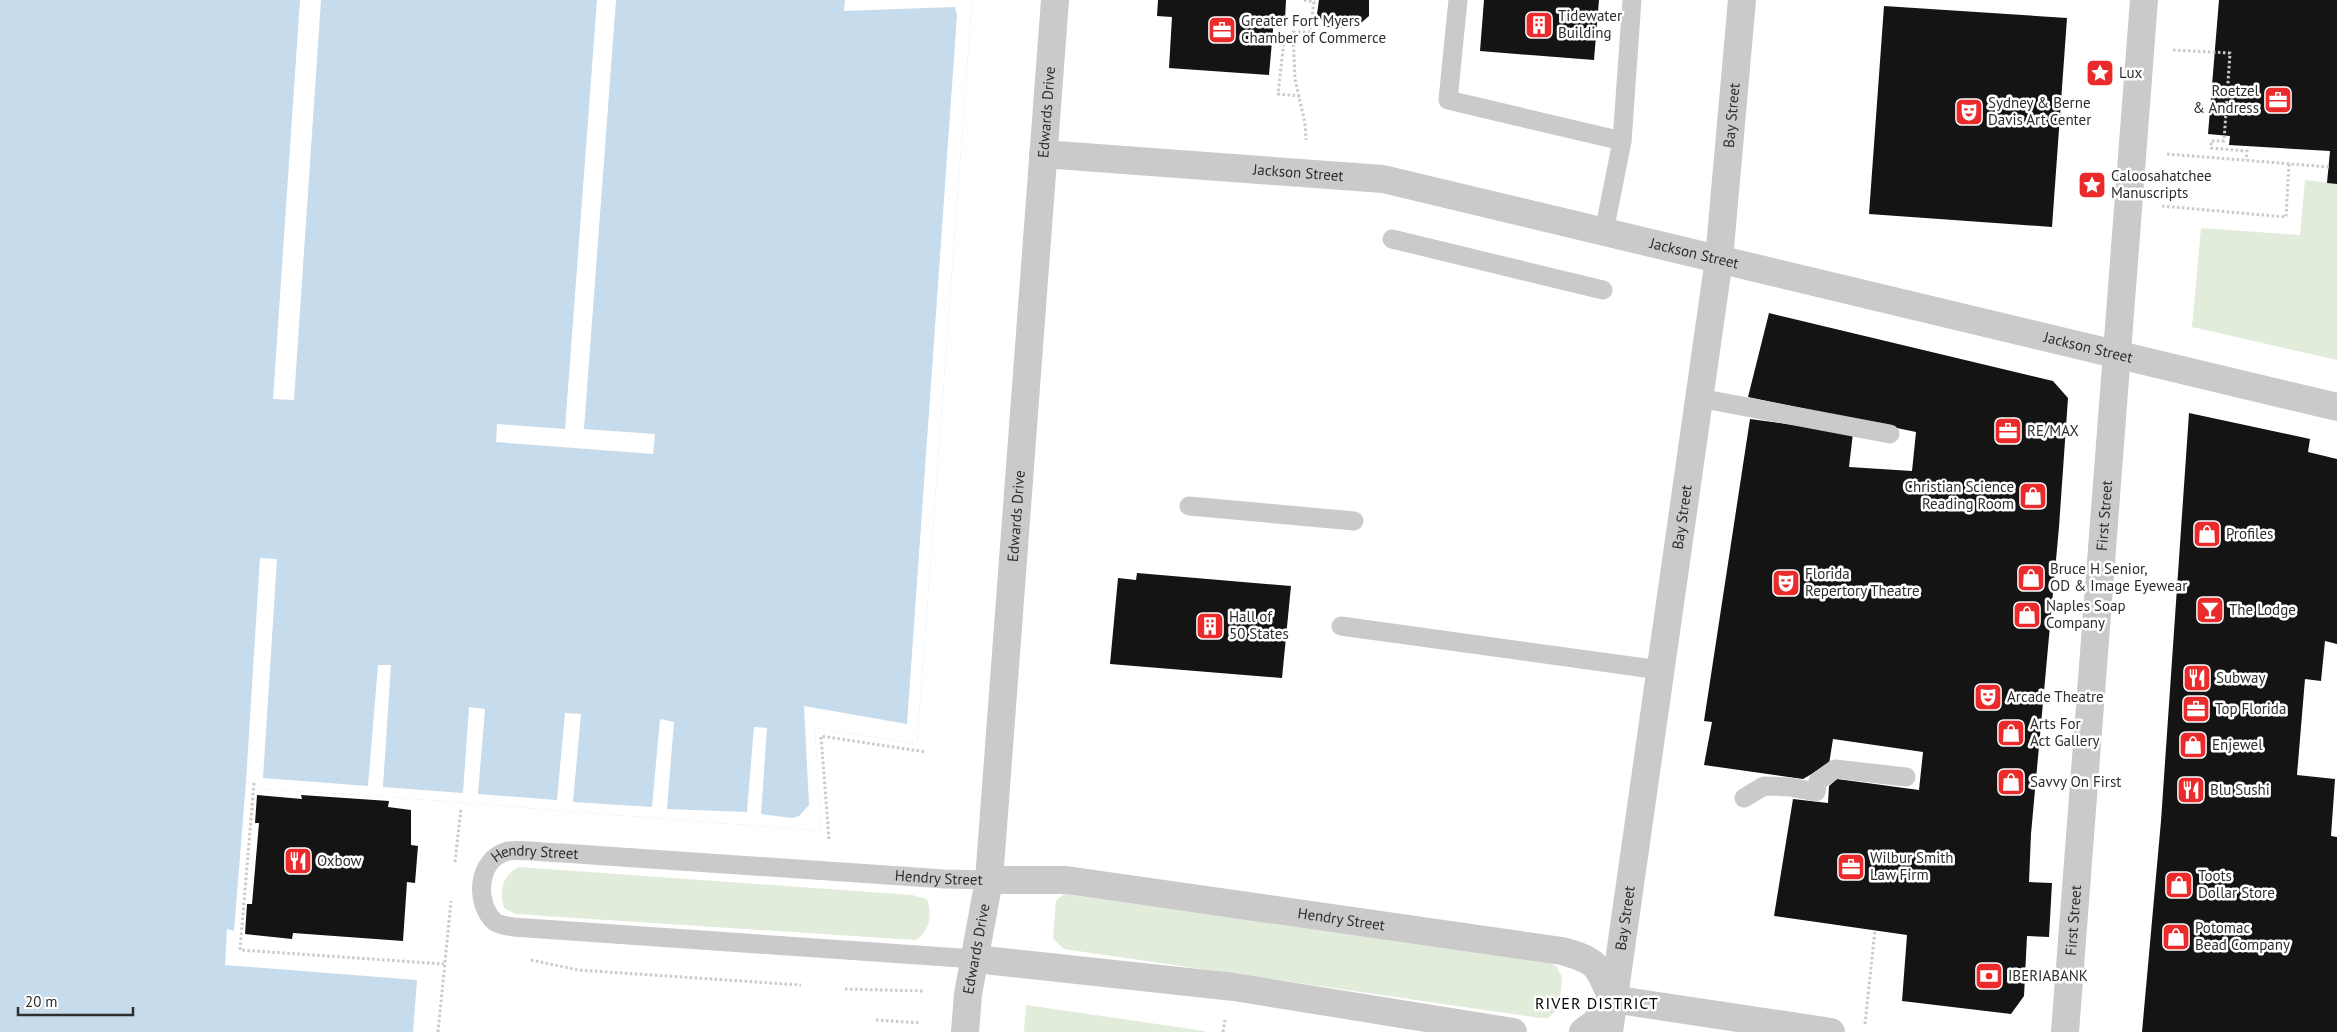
<svg xmlns="http://www.w3.org/2000/svg" width="2337" height="1032" font-family="'PT Sans',sans-serif">
  <rect width="100%" height="100%" fill="#fff"/>
  <path fill="#e2ecda" d="M2305,180L2337,184V360L2192,327L2201,228L2300,235Z
    M519,867L912,895L927,899C933,913 929,934 915,940L515,914L504,908C499,891 502,875 519,867Z
    M1064,894L1549,963L1556,966L1562,977L1559,1008L1548,1018H1540L1064,949L1053,939L1056,901Z
    M1026,1005L1205,1031V1032H1024Z"/>
  <path fill="#c6dbec" d="M0,0H972L917,744L815,728L821,831L375,796L262,789L254,783L246,782L234,931L227,929L225,965L417,980L413,1032H0Z"/>
  <path fill="#fff" d="M300,0H321L294,400L273,399Z
    M597,0H616L584,429L655,434L653,454L496,442L497,424L565,429Z
    M845,0H972L917,744L815,728L821,831L375,796L262,789L254,783L246,782L260,558L277,559L263,778L368,786L378,665H391L383,787L463,793L469,707L485,709L478,794L557,800L565,713L581,714L573,802L652,807L660,719L674,722L667,809L747,812L754,727L767,728L761,814L792,818L799,816L809,805L804,706L907,724L957,15L955,7L844,11Z"/>
  <path fill="#141414" d="M1158,0H1286L1285,20L1274,19L1269,75L1169,68L1172,17L1157,16Z
    M1319,0H1369V16L1355,28L1327,27L1317,14Z
    M1484,0H1599L1594,60L1480,51Z
    M2219,0H2337V184L2327,183L2330,151L2229,145L2230,136L2208,134Z
    M1884,6L2067,18L2052,227L1869,214Z
    M1769,313L2053,381L2068,398L2059,527L2031,834L2029,882L2052,883L2049,937L2027,936L2024,996L2011,1014L1902,1001L1907,935L1774,916L1793,799L1828,803L1829,786L1837,779L1919,790L1923,752L1833,739L1829,764L1803,779L1704,765L1712,722L1704,721L1750,419L1853,433L1849,467L1912,471L1916,432L1748,397Z
    M2189,413L2310,439L2308,452L2337,459V644L2325,641L2321,681L2305,679L2297,775L2335,779L2331,836L2337,837V1032H2142L2161,821Z
    M1137,573L1291,586L1282,678L1110,664L1118,578L1136,580Z
    M257,795L302,799L301,795L389,801L388,807L411,810V845L418,846L415,883L407,882L403,941L293,933L292,939L245,934L247,904H252L259,823H255Z"/>
  <g fill="none" stroke-linecap="round" stroke-linejoin="round">
    <path stroke="#cacaca" stroke-width="3" stroke-dasharray="2.5 2.5" stroke-linecap="butt" d="M1304,0L1314,2L1310,32H1293L1295,79L1305,123L1306,140
      M1272,40L1284,41L1278,94L1300,96
      M2173,50L2230,53L2224,141H2211V148L2247,151L2246,160
      M2167,154L2329,167
      M2162,206L2286,217L2289,163
      M254,783L240,950L444,964
      M829,839L821,736L926,752
      M455,862L461,808
      M531,960L578,970L801,985
      M845,989L924,991
      M876,1020L921,1023
      M1865,1024L1875,930
      M438,1032L451,901
      M1223,1032L1225,1020"/>
    <g stroke="#cacaca" stroke-width="19">
      <path d="M1458,0L1448,100L1622,141L1632,0"/>
      <path d="M1604,232L1622,141"/>
      <path d="M1392,239L1603,290"/>
      <path d="M1699,398L1890,434"/>
      <path d="M1189,506L1354,521"/>
      <path d="M1341,626L1660,670"/>
      <path d="M1744,798L1764,786L1790,787L1816,792L1818,781L1835,769L1906,777"/>
      <path id="s1" d="M975,959L513,927C508,926 499,925 495,922C474,903 477,859 508,851C519,849 549,853 562,853L945,879L989,880"/>
    </g>
    <g stroke="#cacaca" stroke-width="28">
      <path id="s2" d="M1043,154L1383,179L2337,407"/>
      <path id="s3" d="M989,880H1066L1562,951C1598,961 1598,965 1612,999"/>
      <path d="M975,959L1234,987L1513,1032"/>
      <path d="M1612,999L1831,1032"/>
      <path id="s4" d="M965,1032L968,994L989,880L1055,0"/>
      <path d="M1583,1032L1595,1023L1612,999"/>
      <path id="s5" d="M1609,1032L1719,259L1742,0"/>
      <path id="s6" d="M2065,1032L2144,0"/>
    </g>
  </g>
  <defs>
    <symbol id="building-square" viewBox="-11 -11 22 22"><rect x="-9" y="-9" width="18" height="18" rx="4" fill="#ea2a2b" stroke="#fff"/><path d="M-4-6H4V6H1V3H-1V6H-4ZM-2.5-4.3h1.7v1.8h-1.7ZM.8-4.3h1.7v1.8H.8ZM-2.5-1h1.7V.8h-1.7ZM.8-1h1.7V.8H.8Z" fill="#fff"/></symbol>
    <symbol id="office-square" viewBox="-11 -11 22 22"><rect x="-9" y="-9" width="18" height="18" rx="4" fill="#ea2a2b" stroke="#fff"/><path d="M-6-3h4V-5.5h4V-3h4V5H-6ZM-1-4.5V-3h2v-1.5ZM-6 0V1H6V0Z" fill="#fff"/></symbol>
    <symbol id="sight-square" viewBox="-11 -11 22 22"><rect x="-9" y="-9" width="18" height="18" rx="4" fill="#ea2a2b" stroke="#fff"/><path d="M0-6L1.8-2.2L6-1.7L2.9 1.2L3.7 5.4L0 3.3L-3.7 5.4L-2.9 1.2L-6-1.7L-1.8-2.2Z" fill="#fff"/></symbol>
    <symbol id="theatre-square" viewBox="-11 -11 22 22"><rect x="-9" y="-9" width="18" height="18" rx="4" fill="#ea2a2b" stroke="#fff"/><path d="M-5-5.5Q0-4 5-5.5V0Q5 5 0 6Q-5 5-5 0ZM-3.3-2.5H-1v1.5H-3.3ZM1-2.5H3.3v1.5H1ZM-2.8 1Q0 5.5 2.8 1Z" fill="#fff"/></symbol>
    <symbol id="shop-square" viewBox="-11 -11 22 22"><rect x="-9" y="-9" width="18" height="18" rx="4" fill="#ea2a2b" stroke="#fff"/><path d="M-5-2.5h2.3a2.7 3.5 0 0 1 5.4 0H5L5.5 6h-11ZM-1.5-2.5h3a1.5 2.3 0 0 0-3 0Z" fill="#fff"/></symbol>
    <symbol id="bar-square" viewBox="-11 -11 22 22"><rect x="-9" y="-9" width="18" height="18" rx="4" fill="#ea2a2b" stroke="#fff"/><path d="M-6-5H6L.8 .8V4.5H3.5V6h-7V4.5H-.8V.8Z" fill="#fff"/></symbol>
    <symbol id="restaurant-square" viewBox="-11 -11 22 22"><rect x="-9" y="-9" width="18" height="18" rx="4" fill="#ea2a2b" stroke="#fff"/><path d="M-5-6h1v4h1v-4h1v4h1v-4h1v5L-1.5 .5V6h-2V.5L-5-1ZM5-6V6H3V1.5H1.5Q1.5-4 5-6Z" fill="#fff"/></symbol>
    <symbol id="bank-square" viewBox="-11 -11 22 22"><rect x="-9" y="-9" width="18" height="18" rx="4" fill="#ea2a2b" stroke="#fff"/><path d="M-6-4H6V4H-6ZM0-2.3a2.3 2.3 0 1 0 0 4.6a2.3 2.3 0 1 0 0-4.6Z" fill="#fff"/></symbol>
  </defs>
  <g fill-rule="evenodd">
    <use href="#building-square" x="1523" y="9" width="32" height="32"/>
    <use href="#office-square" x="1206" y="14" width="32" height="32"/>
    <use href="#sight-square" x="2084" y="57" width="32" height="32"/>
    <use href="#office-square" x="2262" y="84" width="32" height="32"/>
    <use href="#theatre-square" x="1953" y="96" width="32" height="32"/>
    <use href="#sight-square" x="2076" y="169" width="32" height="32"/>
    <use href="#office-square" x="1992" y="415" width="32" height="32"/>
    <use href="#shop-square" x="2017" y="480" width="32" height="32"/>
    <use href="#shop-square" x="2191" y="518" width="32" height="32"/>
    <use href="#shop-square" x="2015" y="562" width="32" height="32"/>
    <use href="#theatre-square" x="1770" y="567" width="32" height="32"/>
    <use href="#bar-square" x="2194" y="594" width="32" height="32"/>
    <use href="#shop-square" x="2011" y="599" width="32" height="32"/>
    <use href="#building-square" x="1194" y="610" width="32" height="32"/>
    <use href="#restaurant-square" x="2181" y="662" width="32" height="32"/>
    <use href="#theatre-square" x="1972" y="681" width="32" height="32"/>
    <use href="#office-square" x="2180" y="693" width="32" height="32"/>
    <use href="#shop-square" x="1995" y="717" width="32" height="32"/>
    <use href="#shop-square" x="2177" y="729" width="32" height="32"/>
    <use href="#shop-square" x="1995" y="766" width="32" height="32"/>
    <use href="#restaurant-square" x="2175" y="774" width="32" height="32"/>
    <use href="#restaurant-square" x="282" y="845" width="32" height="32"/>
    <use href="#office-square" x="1835" y="851" width="32" height="32"/>
    <use href="#shop-square" x="2163" y="869" width="32" height="32"/>
    <use href="#shop-square" x="2160" y="921" width="32" height="32"/>
    <use href="#bank-square" x="1973" y="960" width="32" height="32"/>
  </g>
  <g text-anchor="middle" stroke-width="5" stroke-linejoin="round" paint-order="stroke">
    <g font-size="15" fill="#2d2d2d" stroke="#fff" text-anchor="start">
      <text x="1558" y="21">Tidewater<tspan x="1558" dy="17">Building</tspan></text>
      <text x="1241" y="26">Greater Fort Myers<tspan x="1241" dy="17">Chamber of Commerce</tspan></text>
      <text x="2119" y="78">Lux</text>
      <text x="2259" y="96" text-anchor="end">Roetzel<tspan x="2259" dy="17">&amp; Andress</tspan></text>
      <text x="1988" y="108">Sydney &amp; Berne<tspan x="1988" dy="17">Davis Art Center</tspan></text>
      <text x="2111" y="181">Caloosahatchee<tspan x="2111" dy="17">Manuscripts</tspan></text>
      <text x="2027" y="436">RE/MAX</text>
      <text x="2014" y="492" text-anchor="end">Christian Science<tspan x="2014" dy="17">Reading Room</tspan></text>
      <text x="2226" y="539">Profiles</text>
      <text x="2050" y="574">Bruce H Senior,<tspan x="2050" dy="17">OD &amp; Image Eyewear</tspan></text>
      <text x="1805" y="579">Florida<tspan x="1805" dy="17">Repertory Theatre</tspan></text>
      <text x="2046" y="611">Naples Soap<tspan x="2046" dy="17">Company</tspan></text>
      <text x="2229" y="615">The Lodge</text>
      <text x="1229" y="622">Hall of<tspan x="1229" dy="17">50 States</tspan></text>
      <text x="2216" y="683">Subway</text>
      <text x="2007" y="702">Arcade Theatre</text>
      <text x="2215" y="714">Top Florida</text>
      <text x="2030" y="729">Arts For<tspan x="2030" dy="17">Act Gallery</tspan></text>
      <text x="2212" y="750">Enjewel</text>
      <text x="2030" y="787">Savvy On First</text>
      <text x="2210" y="795">Blu Sushi</text>
      <text x="1870" y="863">Wilbur Smith<tspan x="1870" dy="17">Law Firm</tspan></text>
      <text x="317" y="866">Oxbow</text>
      <text x="2198" y="881">Toots<tspan x="2198" dy="17">Dollar Store</tspan></text>
      <text x="2195" y="933">Potomac<tspan x="2195" dy="17">Bead Company</tspan></text>
      <text x="2008" y="981">IBERIABANK</text>
    </g>
    <g font-size="15" fill="#2d2d2d" stroke="#fff">
      <text dy="5" stroke="none"><textPath href="#s4" startOffset="924">Edwards Drive</textPath></text>
      <text dy="5" stroke="none"><textPath href="#s5" startOffset="925">Bay Street</textPath></text>
      <text dy="5" stroke="none"><textPath href="#s2" startOffset="256">Jackson Street</textPath></text>
      <text dy="5" stroke="none"><textPath href="#s2" startOffset="661">Jackson Street</textPath></text>
      <text dy="5" stroke="none"><textPath href="#s2" startOffset="1066">Jackson Street</textPath></text>
      <text dy="5" stroke="none"><textPath href="#s6" startOffset="518">First Street</textPath></text>
      <text dy="5" stroke="none"><textPath href="#s4" startOffset="519">Edwards Drive</textPath></text>
      <text dy="5" stroke="none"><textPath href="#s5" startOffset="520">Bay Street</textPath></text>
      <text dy="5" stroke="none"><textPath href="#s1" startOffset="595">Hendry Street</textPath></text>
      <text dy="5" stroke="none"><textPath href="#s1" startOffset="1000">Hendry Street</textPath></text>
      <text dy="5" stroke="none"><textPath href="#s5" startOffset="115">Bay Street</textPath></text>
      <text dy="5" stroke="none"><textPath href="#s3" startOffset="355">Hendry Street</textPath></text>
      <text dy="5" stroke="none"><textPath href="#s6" startOffset="112">First Street</textPath></text>
      <text dy="5" stroke="none"><textPath href="#s4" startOffset="84">Edwards Drive</textPath></text>
    </g>
    <g font-size="16" letter-spacing="1" fill="#000" stroke="#fff">
      <text x="1597" y="1009">RIVER DISTRICT</text>
    </g>
  </g>
  <path d="M18 1007v8h115v-8" fill="none" stroke="#2d2d2d" stroke-width="2.5"/>
  <text x="25" y="1007" font-size="15" fill="#2d2d2d" stroke="#ffffff" stroke-width="4" paint-order="stroke">20 m</text>
</svg>
